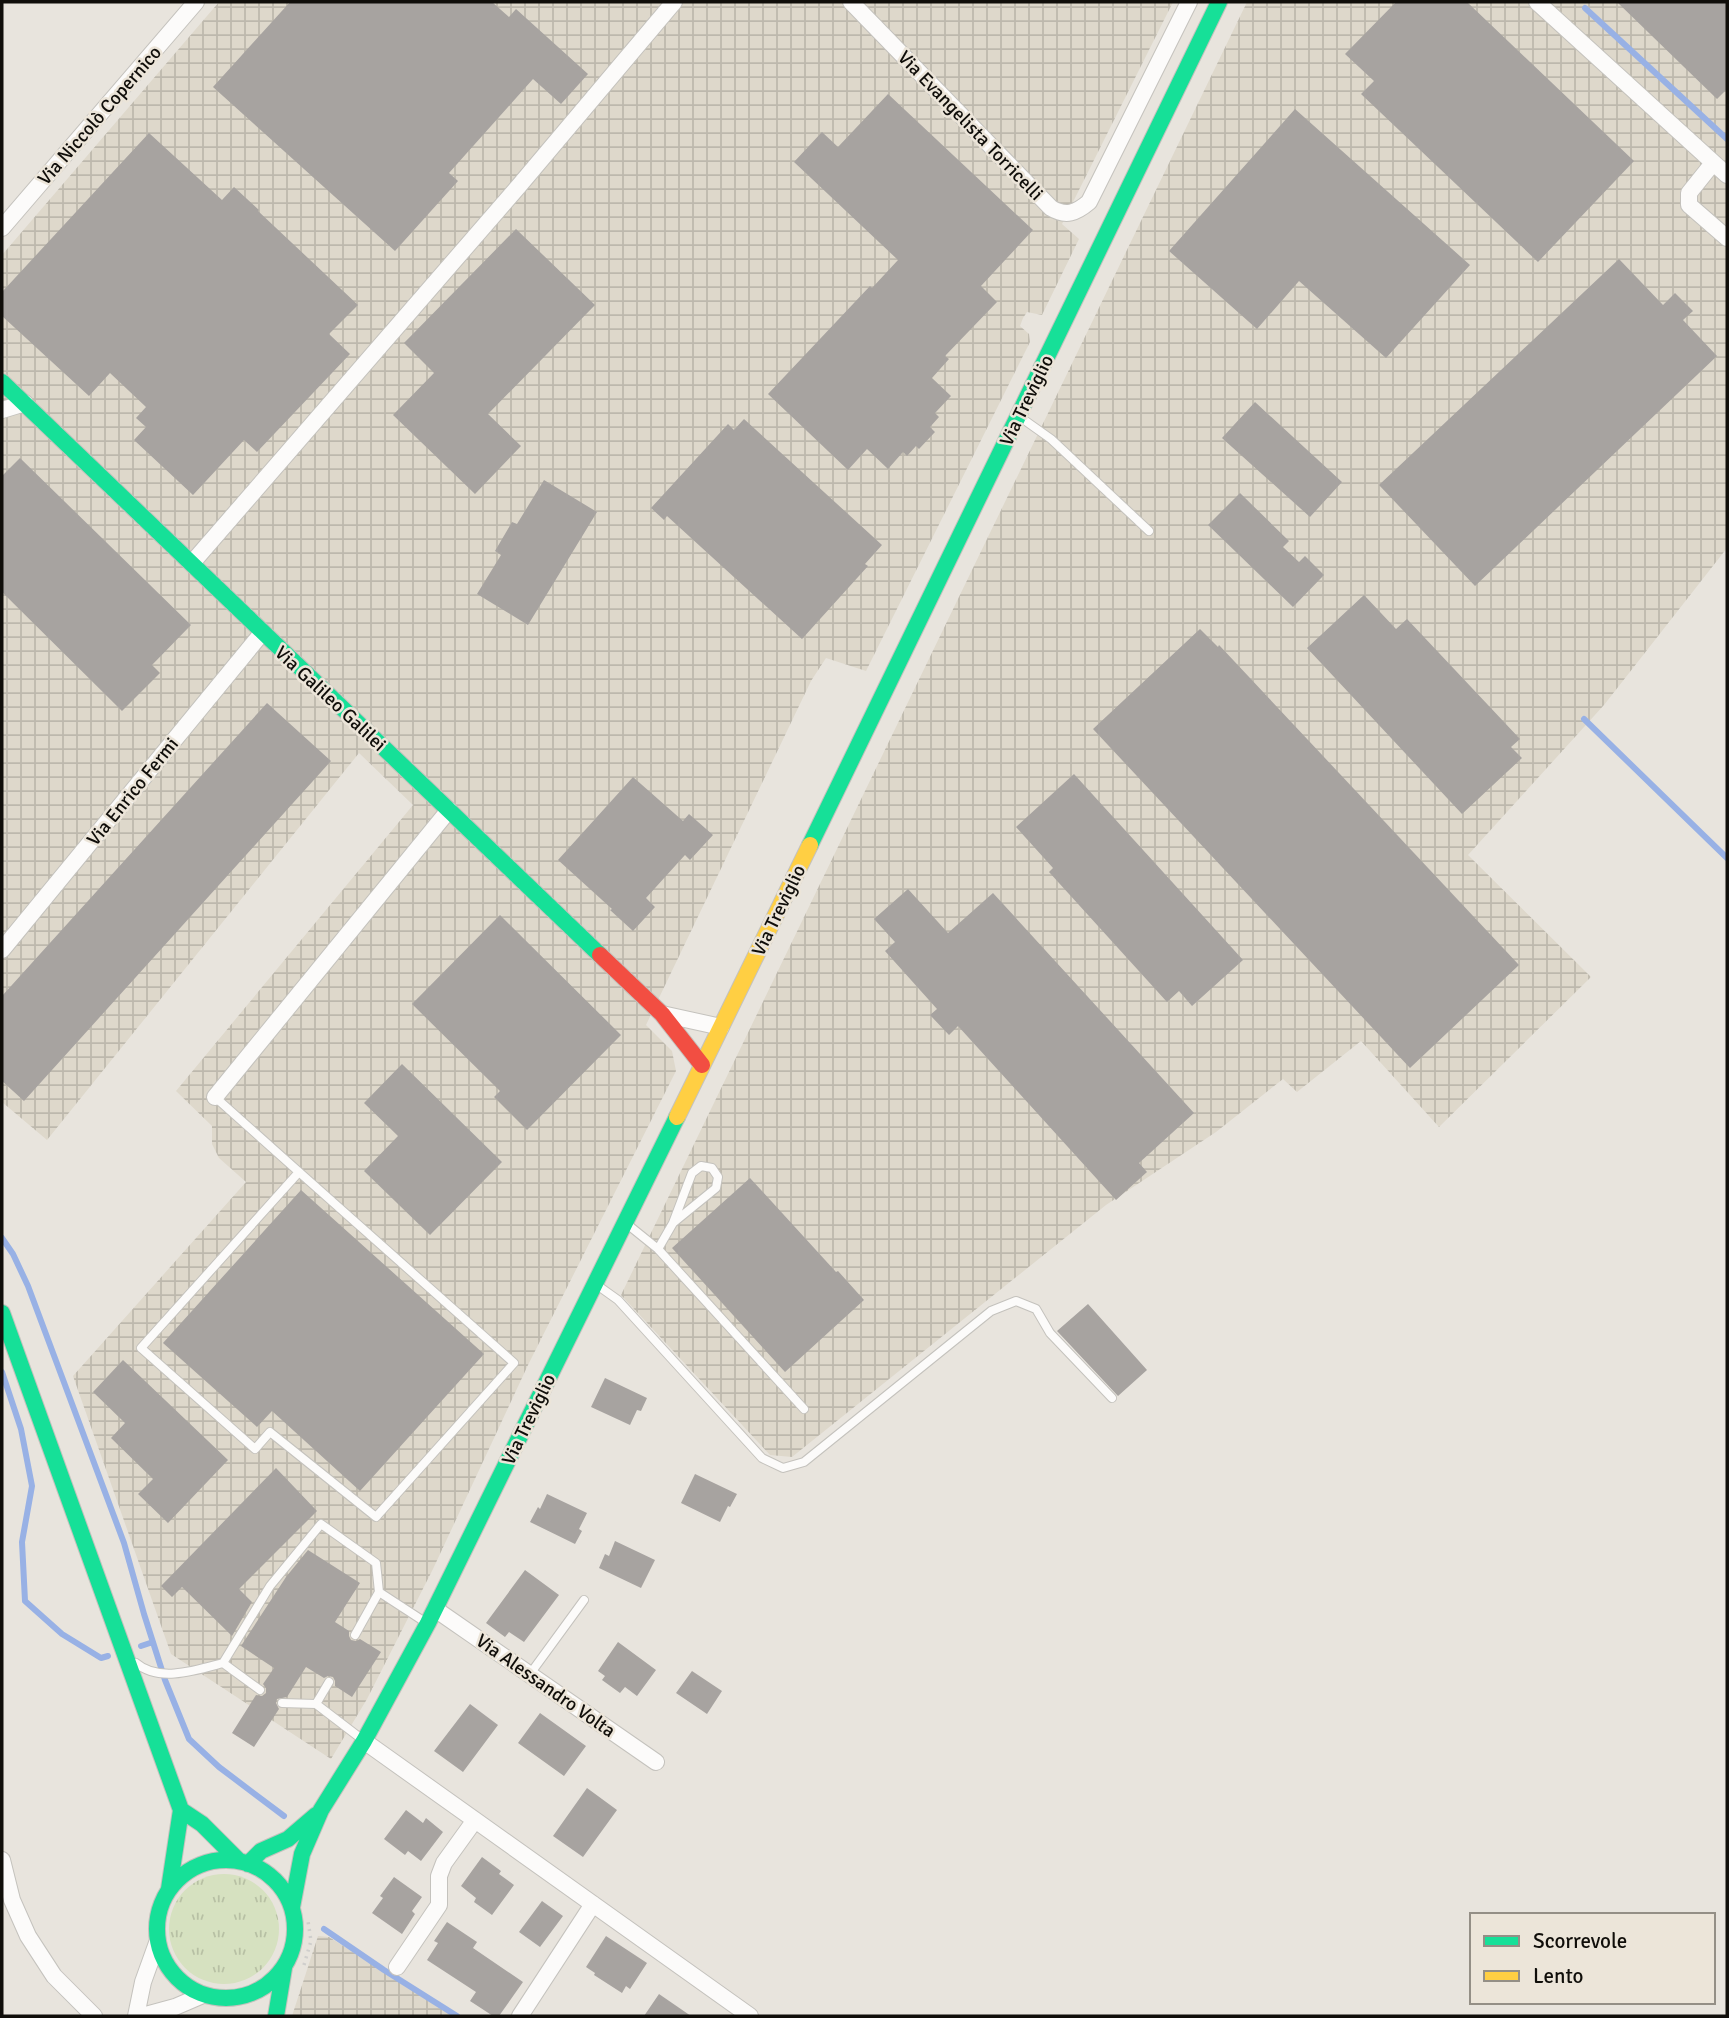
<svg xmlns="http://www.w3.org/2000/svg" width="1729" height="2018" font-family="Signika,sans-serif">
  <defs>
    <pattern id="industrial-grid" width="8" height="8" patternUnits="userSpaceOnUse" patternTransform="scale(1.75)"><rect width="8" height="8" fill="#ded8cb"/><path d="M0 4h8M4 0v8" fill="none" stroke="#bdb8ad"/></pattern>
    <pattern id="grass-tufts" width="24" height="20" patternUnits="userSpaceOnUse" patternTransform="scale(1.75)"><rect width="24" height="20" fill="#d6e1c0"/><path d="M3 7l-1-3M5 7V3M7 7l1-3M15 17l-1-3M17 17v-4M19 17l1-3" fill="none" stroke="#b7c0a4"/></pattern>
  </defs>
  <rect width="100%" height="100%" fill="#e8e4dd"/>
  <path fill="url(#industrial-grid)" d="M219,2H1173L1062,224L1079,239L1042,315L1027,312L1023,318L1020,326L1029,334L1030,342L866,671L826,658L811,681L646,1025L672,1051L676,1071L528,1365L433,1569L367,1699L331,1759L171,1654L73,1376L246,1182L219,1158L212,1144V1126L176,1091L413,805L359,753L47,1140L2,1102V255Z
    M1247,2H1727V548L1604,705L1468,855L1591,977L1439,1127L1361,1041L1297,1092L1283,1079L1216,1132L1106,1205L792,1457L770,1455L621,1295Z
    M318,1936L329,1937L455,2016H292Z"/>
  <path fill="url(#grass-tufts)" d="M169 1929a55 55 0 1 1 110 0a55 55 0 1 1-110 0Z"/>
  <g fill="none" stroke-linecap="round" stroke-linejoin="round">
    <path stroke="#98b1e5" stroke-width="6" d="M1585,8L1727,139
      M1584,719L1727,858
      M2,1238L13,1254L28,1286L124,1543L144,1614L165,1680L189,1739L219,1767L284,1816
      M2,1372L21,1429L32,1486L22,1542L25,1601L62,1634L101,1658L108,1656
      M141,1646L153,1642
      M324,1929L384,1970L457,2016"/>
  </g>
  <path fill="#a7a3a0" d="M290,2H492L509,17L516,9L588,74L561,104L533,79L449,173L458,181L395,251L213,87Z
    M1396,2H1467L1634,161L1538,262L1361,94L1374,81L1345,54Z
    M1617,2H1727V89L1717,99Z
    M888,94L1033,230L981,286L997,302L945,356L949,359L932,378L951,396L935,413L939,417L930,427L935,432L919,449L916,446L907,456L903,452L888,469L867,449L848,470L768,394L870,286L872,288L898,260L794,162L822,132L838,147Z
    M1295,109L1470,265L1386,358L1299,281L1257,329L1169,251Z
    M149,133L222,200L234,187L259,210L258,211L358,305L329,334L350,354L257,452L244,440L193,495L134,440L146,427L136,418L146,407L110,373L89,396L2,316V292Z
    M516,229L595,305L488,414L521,446L475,494L393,415L434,373L404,343Z
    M1619,259L1663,305L1675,293L1693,311L1683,320L1717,356L1475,586L1379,485Z
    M1255,402L1342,482L1310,517L1222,438Z
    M744,419L882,545L865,564L868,566L802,639L667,516L664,520L651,508L728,424L734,430Z
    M20,458L191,625L152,665L160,673L122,711L2,592V476Z
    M544,480L597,512L528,625L477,594L501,555L495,551L512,522L517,524Z
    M1240,493L1289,541L1283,547L1299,562L1305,556L1324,575L1293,607L1208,525Z
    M1364,595L1396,629L1407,619L1520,739L1511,747L1522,758L1462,814L1307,648Z
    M1200,629L1218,647L1219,645L1519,965L1410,1068L1093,729Z
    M267,703L331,761L24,1101L2,1081V996Z
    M1074,774L1243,960L1192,1006L1179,991L1167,1002L1049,872L1053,868L1016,827Z
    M633,777L683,821L689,814L713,835L690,860L685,855L646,898L655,907L633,931L610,910L612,909L558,860Z
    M908,889L948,933L993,893L1194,1113L1139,1163L1147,1172L1116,1200L958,1026L949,1035L930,1015L937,1009L885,951L895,942L874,919Z
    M500,915L621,1035L527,1130L494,1097L500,1091L412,1004Z
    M402,1064L502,1162L430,1235L364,1171L398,1136L364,1103Z
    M750,1178L836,1272L838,1271L864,1300L785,1372L672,1248Z
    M301,1190L484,1354L360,1491L272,1411L257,1427L163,1343Z
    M1088,1304L1147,1370L1118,1396L1057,1331Z
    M123,1360L228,1460L168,1523L138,1494L153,1479L111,1438L125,1423L93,1392Z
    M605,1378L647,1398L641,1411L637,1410L630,1425L591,1407Z
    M276,1468L317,1511L239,1589L252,1602L232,1636L182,1587L172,1597L161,1586Z
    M695,1474L737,1494L730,1507L728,1506L720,1522L681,1503Z
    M547,1494L587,1513L579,1529L582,1531L575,1544L530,1522L538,1507L540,1509Z
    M615,1541L655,1560L641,1588L599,1568L605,1554L609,1556Z
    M308,1550L360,1583L335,1622L349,1631V1636L351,1640L356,1641L360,1639L381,1652L352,1697L335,1686V1681L333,1677L328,1676L324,1678L306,1667L287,1697L277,1699L276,1703L279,1709L254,1747L232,1733L256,1695L262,1696L266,1693V1688L263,1684L274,1668L241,1646L286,1577Z
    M525,1570L559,1595L524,1642L509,1632L505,1637L486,1623Z
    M618,1642L656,1670L637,1696L625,1687L620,1693L602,1680L605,1676L598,1671Z
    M692,1671L722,1691L707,1714L676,1693Z
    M470,1704L498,1725L463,1772L434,1751Z
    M540,1713L586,1746L564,1776L518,1743Z
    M587,1788L617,1810L583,1857L553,1836Z
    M406,1810L423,1823L426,1818L443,1832L421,1861L408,1851L405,1855L384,1839Z
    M482,1857L501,1871L499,1874L514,1885L492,1915L474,1902L476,1898L461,1886Z
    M394,1877L422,1897L412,1911L415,1914L402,1934L372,1913L383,1898L380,1896Z
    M542,1901L563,1916L540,1947L519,1932Z
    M447,1922L477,1942L473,1948L523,1982L499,2016H493L470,2001L476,1992L427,1960L438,1943L434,1941Z
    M606,1936L647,1963L630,1989L626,1986L622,1993L594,1975L595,1973L586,1967Z
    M659,1994L691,2016H644Z"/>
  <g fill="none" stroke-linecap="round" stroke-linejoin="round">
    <defs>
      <path id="lane" d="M1020,417L1051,439L1149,531
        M215,1097L299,1172L141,1348L255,1449L270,1432L376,1517L514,1363L299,1172
        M627,1224L658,1249L804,1409
        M658,1249L673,1223L716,1188L718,1177L712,1168L701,1166L692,1173L673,1223
        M597,1285L618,1300L762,1458L783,1468L804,1462L991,1311L1016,1301L1036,1309L1050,1333L1112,1398
        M355,1635L379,1592L425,1622
        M136,1663C159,1683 197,1670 223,1663
        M530,1674L584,1600
        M329,1682L316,1704L363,1740
        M260,1690L223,1663L270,1586L321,1524L376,1563L379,1592
        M282,1703L316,1704"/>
      <path id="street" d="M851,2L1051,208C1066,217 1076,213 1089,202L1189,2
        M1537,2L1727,175
        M1713,163L1689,193V205L1727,238
        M2,228L196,2
        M2,410L25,403
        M192,563L518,187L674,2
        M2,950L262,633
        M662,1014L721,1027
        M215,1097L449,810
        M435,1609L656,1762
        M364,1741L750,2016
        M2,1860L12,1900L28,1936L54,1976L94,2016
        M397,1967L439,1905V1876L444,1863L475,1820
        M136,2016L143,1982L157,1943
        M142,2016L175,2007L203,1995
        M520,2016L593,1904"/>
      <path id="fast" d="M2,382L600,955
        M810,845L1219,2
        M2,1313L181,1810L169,1889
        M181,1810L202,1824L239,1861
        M157 1929a69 69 0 1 1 138 0a69 69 0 1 1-138 0Z
        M248,1864L261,1851L288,1839L316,1815
        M292,1907L302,1854L321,1810L364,1741L428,1623L677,1117
        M276,2016L284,1968"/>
      <path id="slow" d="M677,1117L810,845"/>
      <path id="jam" d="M600,955L662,1014L702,1065"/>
    </defs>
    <use href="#lane" stroke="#c4c2bd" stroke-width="10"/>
    <use href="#street" stroke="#c4c2bd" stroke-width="18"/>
    <use href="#fast" stroke="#c4c2bd" stroke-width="18"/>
    <use href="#slow" stroke="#c4c2bd" stroke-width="18"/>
    <use href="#jam" stroke="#c4c2bd" stroke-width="18"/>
    <path stroke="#cfcecc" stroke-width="3.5" stroke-dasharray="2 5" stroke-linecap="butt" d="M304,1965L311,1941L308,1921"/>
    <use href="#lane" stroke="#fcfbfa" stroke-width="8"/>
    <use href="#street" stroke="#fcfbfa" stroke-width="16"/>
    <use href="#fast" stroke="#16e098" stroke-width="16"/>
    <use href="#slow" stroke="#ffcf43" stroke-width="16"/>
    <use href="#jam" stroke="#f24e42" stroke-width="16"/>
  </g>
  <g text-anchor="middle" stroke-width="5" stroke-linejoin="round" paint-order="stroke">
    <g font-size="19" fill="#100e0a" stroke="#ece5d9">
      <text transform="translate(99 115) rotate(-49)" y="7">Via Niccolò Copernico</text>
      <text transform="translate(971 125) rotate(46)" y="7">Via Evangelista Torricelli</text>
      <text transform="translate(1026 400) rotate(-64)" y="7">Via Treviglio</text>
      <text transform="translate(331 698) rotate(43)" y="7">Via Galileo Galilei</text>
      <text transform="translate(132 791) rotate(-51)" y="7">Via Enrico Fermi</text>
      <text transform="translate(778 910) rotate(-64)" y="7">Via Treviglio</text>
      <text transform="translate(528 1419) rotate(-64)" y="7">Via Treviglio</text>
      <text transform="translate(546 1685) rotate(35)" y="7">Via Alessandro Volta</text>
    </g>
  </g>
  <rect width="1729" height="2018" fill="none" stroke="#100e0a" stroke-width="7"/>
  <rect x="1470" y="1913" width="245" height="91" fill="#ece5d9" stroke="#948f86" stroke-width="2"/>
  <rect x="1484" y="1936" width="35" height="10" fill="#16e098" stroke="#948f86" stroke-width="2"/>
  <text x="1533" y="1948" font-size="21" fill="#100e0a">Scorrevole</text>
  <rect x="1484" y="1971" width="35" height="10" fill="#ffcf43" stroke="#948f86" stroke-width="2"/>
  <text x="1533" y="1983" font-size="21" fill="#100e0a">Lento</text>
</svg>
